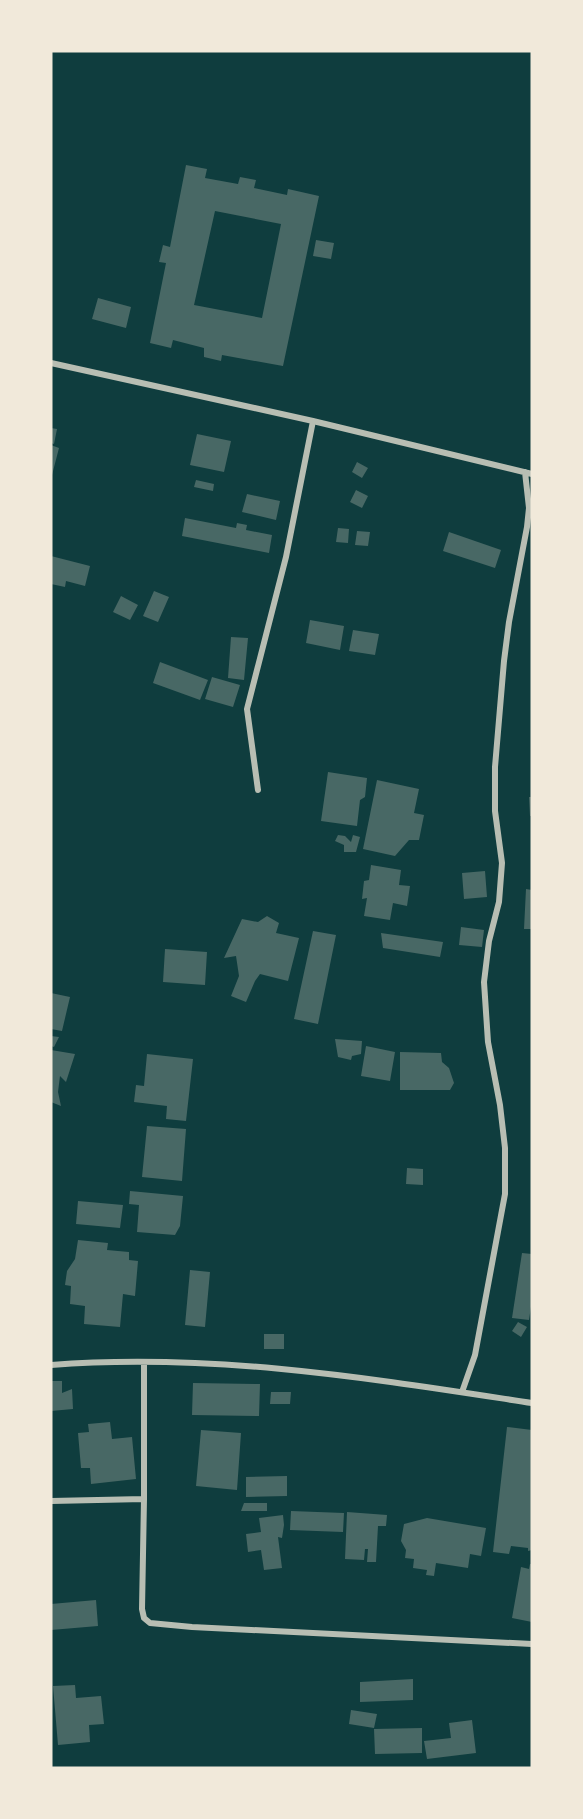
<svg xmlns="http://www.w3.org/2000/svg" width="583" height="1819" font-family="Arial,sans-serif">
  <rect width="100%" height="100%" fill="#0f3d3e"/>
  <path fill="#486865" fill-rule="evenodd" d="M186,165L207,169L205,178L238,184L240,177L256,180L254,188L287,195L288,189L319,196L283,366L222,355L221,361L204,357V348L173,340L171,348L150,343L166,263L159,262L163,245L170,247ZM215,211L281,224L262,318L194,305Z
    M316,240L334,243L331,259L313,256Z
    M98,298L131,307L126,328L92,319Z
    M51,428L57,429L54,444L51,443Z
    M197,434L231,441L224,472L190,465Z
    M51,445L59,448L52,475H51Z
    M357,462L368,468L362,478L352,472Z
    M196,480L214,484L213,491L194,487Z
    M356,490L368,496L362,508L350,502Z
    M247,494L280,501L276,520L242,512Z
    M185,518L236,528L237,523L247,525L246,530L272,535L269,553L182,536Z
    M338,528L349,529L348,543L336,542Z
    M357,531L370,532L368,546L355,545Z
    M449,532L501,550L495,568L443,551Z
    M51,556L90,566L85,586L66,581L65,587L51,584Z
    M154,591L169,597L158,622L143,616Z
    M121,596L138,605L130,620L113,612Z
    M310,620L344,626L340,650L306,643Z
    M353,630L379,634L375,655L349,651Z
    M231,637L248,638L244,680L228,678Z
    M160,662L208,680L200,700L153,683Z
    M212,677L240,685L233,707L205,699Z
    M328,772L367,778L365,797L360,800L357,826L321,821Z
    M377,780L419,789L414,813L424,815L419,840H409L395,856L363,849Z
    M529,797H532V816H530Z
    M338,835L345,836L351,842L353,835L360,837L356,852H344V845L335,841Z
    M371,865L401,870L399,885L410,886L407,906L393,903L390,920L364,916L367,898L362,899L364,881L369,880Z
    M485,871L487,897L464,899L462,873Z
    M526,889L532,890V929H524Z
    M267,916L279,923L276,933L299,938L288,981L260,974L255,981L246,1002L231,996L239,976L236,956L224,958L242,919L258,922Z
    M461,927L484,930L482,947L459,945Z
    M313,931L336,935L318,1024L294,1019Z
    M381,933L443,942L440,957L383,948Z
    M165,949L207,952L205,985L163,982Z
    M51,993L70,997L62,1031L51,1029Z
    M51,1036L59,1037L54,1047L51,1046Z
    M335,1039L362,1041L361,1054L352,1056L351,1060L338,1057Z
    M366,1046L395,1052L390,1081L361,1076Z
    M51,1050L75,1054L66,1082L60,1076L58,1092L61,1106L51,1102Z
    M400,1052L441,1053L442,1062L449,1068L454,1083L450,1090H400Z
    M147,1054L193,1059L186,1121L166,1119L167,1106L134,1102L136,1085L144,1086Z
    M147,1126L186,1129L182,1181L142,1177Z
    M407,1168L423,1169V1185L406,1184Z
    M130,1191L183,1196L180,1226L175,1235L137,1232L139,1205L129,1204Z
    M78,1201L123,1205L120,1228L76,1224Z
    M78,1240L108,1243L107,1250L129,1252V1260L138,1261L135,1296L123,1294L120,1327L84,1324L85,1306L70,1304L71,1286L65,1285L67,1271L75,1259Z
    M522,1253L532,1254V1300L529,1320L512,1318Z
    M190,1270L210,1272L205,1327L185,1325Z
    M518,1322L527,1327L521,1337L512,1331Z
    M264,1334H284V1349H264Z
    M51,1381H62V1393L72,1389L73,1409L51,1411Z
    M193,1383L260,1384L259,1416L192,1415Z
    M271,1392H291L290,1404H270Z
    M110,1422L112,1439L132,1437L136,1479L91,1484L90,1468H81L78,1433L89,1432L88,1424Z
    M507,1427L532,1430V1550L528,1551V1548L511,1546L509,1554L493,1552Z
    M201,1430L241,1433L237,1490L196,1486Z
    M287,1476V1496L246,1497V1477Z
    M244,1503H267V1511H241Z
    M291,1511L344,1513L343,1532L290,1530Z
    M347,1512L387,1515L386,1526H378L376,1562H367L368,1549H365L364,1560L345,1559Z
    M283,1515L284,1525L282,1538L278,1537L282,1568L264,1570L261,1550L248,1552L246,1534L261,1532L259,1518Z
    M427,1518L486,1528L481,1556L470,1554L468,1568L436,1563L434,1576L426,1575L427,1570L413,1568L414,1559L405,1558L406,1550L401,1541L404,1524Z
    M530,1564H532V1622L512,1618L521,1567L529,1569Z
    M96,1600L98,1626L51,1630V1604Z
    M413,1679V1700L360,1702V1682Z
    M75,1685L76,1698L101,1696L104,1724L89,1725L90,1742L58,1745L53,1686Z
    M351,1710L377,1714L374,1728L349,1724Z
    M472,1720L476,1753L427,1759L424,1741L451,1738L449,1723Z
    M422,1728V1753L375,1754L374,1729Z"/>
  <g fill="none" stroke-linecap="round" stroke-linejoin="round">
    <path stroke="#b8beb3" stroke-width="6" d="M51,363L313,421L532,474
      M258,790L247,709L286,557L313,421
      M51,1365C212,1352 374,1379 532,1403
      M462,1392L475,1355L505,1194V1148L500,1105L488,1042L484,982L489,941L499,902L502,863L495,811V767L504,661L509,622L527,527L529,508L525,472
      M144,1499L142,1609L144,1618L150,1623L192,1627L532,1644
      M51,1501L144,1499V1362"/>
  </g>
  <rect width="583" height="1819" fill="none" stroke="#f1e9da" stroke-width="105"/>
</svg>
